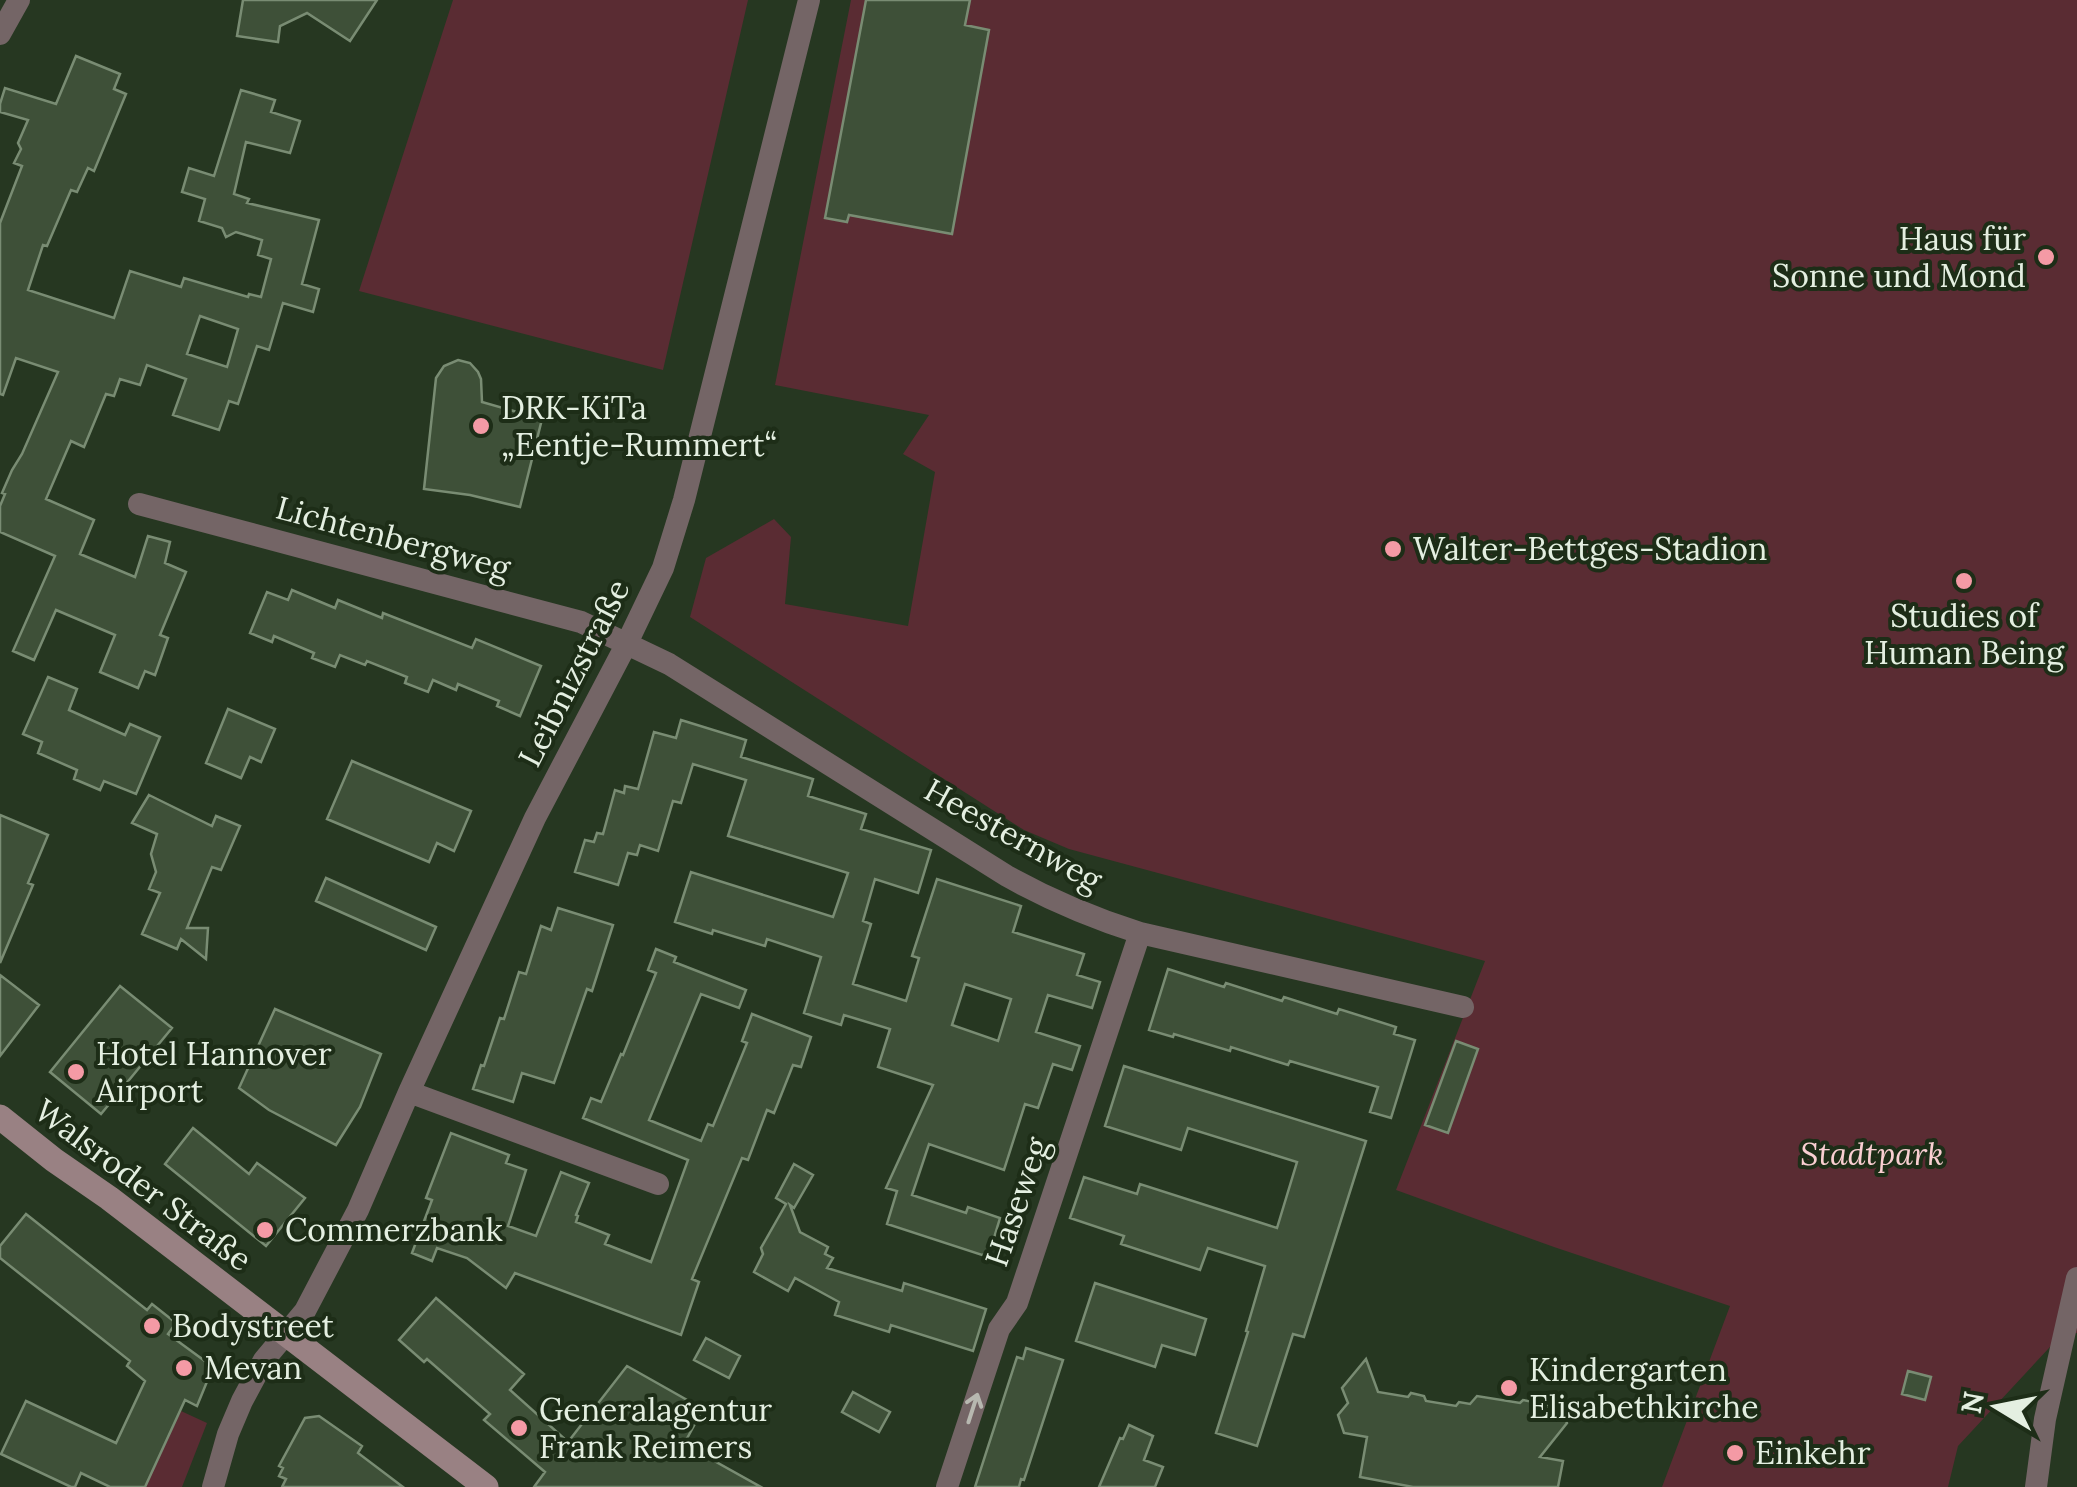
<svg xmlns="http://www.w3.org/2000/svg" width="2077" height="1487" font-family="Lora,serif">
  <rect width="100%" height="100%" fill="#263721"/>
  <path fill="#5a2c33" d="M453,0H748L663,370L359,291Z
    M851,0H2077V1333H2063L1958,1446L1948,1487H1662L1730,1306L1554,1247L1396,1190L1485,961L1069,849L1024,830L690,617L706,558L774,519L791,537L785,604L908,626L935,472L903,454L929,415L775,385Z
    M181,1411L207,1423L182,1487H145Z"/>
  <path fill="#3e5038" stroke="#798c73" stroke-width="2.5" fill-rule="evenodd" d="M243,0H377L350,41L307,13L280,26L278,42L237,36Z
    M866,0H970L965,25L989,30L952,234L849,215L847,222L825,218Z
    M76,56L120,74L114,89L126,94L94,171L88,168L77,192L71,190L47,246L43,245L28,290L114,318L130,271L181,287L184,278L248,297L249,294L261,297L271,259L258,255L262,240L236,232L226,237L222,228L199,221L205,199L182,192L189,168L214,176L241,90L275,100L271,112L300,121L290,153L246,142L234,194L249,199L247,203L319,220L302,284L319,289L313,312L283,303L269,350L257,346L238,404L229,401L219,430L173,415L186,379L147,365L140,385L120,379L114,396L106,394L84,447L71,441L46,499L94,520L80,554L135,577L148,536L170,542L165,563L186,572L160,635L168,638L155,675L145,671L138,688L100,672L115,635L56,610L34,660L13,651L55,556L0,532V506L5,494L2,493L12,470L22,454L58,372L16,358L3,395L0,394V223L22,166L14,163L21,149L18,143L28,120L0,112V104L5,88L56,104ZM200,316L238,329L227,367L187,354Z
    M458,360L470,363L478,372L481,379L482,402L542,419L520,507L470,495L424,489L436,378L444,366Z
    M292,590L335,608L338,600L382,618L383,613L472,648L476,639L541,666L520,716L497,706L499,701L458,684L456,690L433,680L428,692L405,683L407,677L367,661L365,665L340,655L335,667L312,658L314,653L274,636L272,642L250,633L267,592L288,600Z
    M48,677L77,689L69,710L125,735L130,724L160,737L136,794L104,781L100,790L86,784L74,779L77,770L38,753L42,742L23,734Z
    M228,709L275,729L261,762L250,757L241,778L206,763Z
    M681,720L746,740L741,757L813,779L808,796L866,814L861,829L931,850L918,893L875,879L863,921L871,924L853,984L906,1001L919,958L912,956L937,879L1021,906L1013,932L1084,954L1077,975L1100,982L1092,1008L1048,995L1036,1032L1080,1046L1072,1070L1053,1064L1038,1108L1025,1104L1004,1170L929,1144L912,1195L966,1213L968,1207L1000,1218L990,1251L982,1255L887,1224L897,1191L886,1188L933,1085L878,1067L890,1029L844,1015L841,1025L804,1013L821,957L767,939L765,946L713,930L712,934L675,922L691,872L833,917L848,873L728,836L746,780L693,764L681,803L673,801L658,851L640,845L637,855L628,853L618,885L575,872L585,840L594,842L597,833L603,834L615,790L624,793L625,786L638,789L654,732L676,738ZM965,984L1011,999L998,1041L952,1025Z
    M352,761L471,811L454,851L437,843L429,862L327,819Z
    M149,795L212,826L216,816L240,826L221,870L212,867L187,928H208L206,959L181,939L177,949L142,934L160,893L149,889L156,872L151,854L157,834L132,823Z
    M0,815L48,835L28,883L33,885L0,963Z
    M326,878L436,927L426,950L316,901Z
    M558,908L613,925L592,991L587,989L554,1083L522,1073L513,1102L473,1089L481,1065L484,1066L500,1018L504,1019L519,972L526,974L541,926L551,930Z
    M656,949L676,957L674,962L746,990L739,1008L701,994L649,1120L701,1141L708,1124L713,1126L747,1043L742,1041L752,1014L811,1037L801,1067L793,1065L774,1113L767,1110L748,1160L742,1158L692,1279L699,1282L681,1335L515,1273L506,1288L467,1258L437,1248L432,1261L412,1253L432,1200L426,1198L451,1133L509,1155L506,1163L526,1170L508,1226L536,1236L561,1172L589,1183L576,1215L578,1216L576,1222L609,1235L605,1244L651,1262L688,1160L583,1118L591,1098L601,1102L621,1054L623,1055L656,973L648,970Z
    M1168,969L1224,987L1226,983L1282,1001L1284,997L1337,1014L1339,1009L1396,1027L1394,1034L1415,1040L1391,1118L1370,1112L1378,1087L1290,1061L1288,1065L1231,1047L1230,1051L1174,1034L1173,1037L1149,1030Z
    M0,975L39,1005L0,1056Z
    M120,986L172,1028L101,1114L50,1072Z
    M275,1009L381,1054L360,1107L336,1145L269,1110L239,1088Z
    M1456,1041L1478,1049L1448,1133L1425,1125Z
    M1124,1066L1366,1141L1304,1337L1293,1334L1257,1446L1216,1433L1248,1332L1246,1331L1265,1266L1208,1248L1200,1270L1121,1244L1124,1236L1070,1218L1084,1177L1137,1194L1140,1184L1277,1228L1297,1162L1188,1128L1181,1150L1105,1126Z
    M193,1128L249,1174L257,1163L305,1198L266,1246L165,1164Z
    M794,1164L813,1175L794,1208L790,1205L800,1232L828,1247L825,1254L833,1258L827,1268L902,1291L904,1283L986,1309L973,1351L891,1325L889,1332L835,1315L839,1302L795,1278L788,1291L754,1272L763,1254L761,1248L786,1204L776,1198Z
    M26,1214L147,1310L152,1304L176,1323L168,1334L213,1367L197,1406L185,1400L145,1487H110L81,1473L75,1487H71L1,1454L26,1401L116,1443L145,1381L127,1366L130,1361L0,1258V1246Z
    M1095,1283L1206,1319L1195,1355L1162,1345L1155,1367L1076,1341Z
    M436,1298L524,1374L510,1390L568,1442L627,1366L703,1409L684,1444L761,1487H534L545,1472L484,1420L490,1414L427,1359L424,1362L399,1340Z
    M706,1338L740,1356L729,1378L694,1360Z
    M1026,1348L1063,1360L1024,1480L1021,1479L1019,1487H975L1017,1357L1023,1359Z
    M1366,1359L1378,1392L1408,1397L1411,1393L1424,1396L1426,1401L1456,1406L1459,1402L1470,1404L1477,1396L1520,1403L1523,1400L1561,1407L1567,1423L1540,1457L1563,1461L1558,1487H1413L1360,1477L1367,1437L1344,1433L1338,1415L1348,1403L1342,1388Z
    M1908,1371L1931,1377L1925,1400L1902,1394Z
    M853,1392L890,1412L879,1432L842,1412Z
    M319,1416L362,1446L358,1453L403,1487H282L286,1479L279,1476L283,1468L279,1466L305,1418Z
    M1129,1425L1153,1436L1144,1460L1163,1467L1155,1487H1099L1120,1438L1123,1439Z"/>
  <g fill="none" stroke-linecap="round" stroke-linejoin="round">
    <path stroke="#746566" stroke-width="22" d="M0,34L19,0
      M139,504L581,622L669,664L1007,876C1050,900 1093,918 1140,933L1463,1007
      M409,1092L658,1184
      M213,1487L228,1434L242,1401L264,1360L305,1311L358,1210L409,1092L535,818L627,643L663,568L684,500L809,0
      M947,1487L999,1329L1017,1303L1140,933
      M2036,1487L2045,1419L2077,1278"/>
    <path stroke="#998183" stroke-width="25" d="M0,1117L54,1160L109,1198L486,1487"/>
  </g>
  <defs><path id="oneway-shaft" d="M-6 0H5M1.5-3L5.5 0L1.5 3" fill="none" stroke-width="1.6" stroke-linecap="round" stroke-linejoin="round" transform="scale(2.5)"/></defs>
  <use stroke="#b7b8b0" href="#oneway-shaft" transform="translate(973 1408) rotate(-72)"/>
  <g fill="#f49aa5" stroke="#1d2d17" stroke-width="4">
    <circle cx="2046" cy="257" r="10"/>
    <circle cx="481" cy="426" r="10"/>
    <circle cx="1393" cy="549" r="10"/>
    <circle cx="1964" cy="581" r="10"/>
    <circle cx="76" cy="1072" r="10"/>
    <circle cx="265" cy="1230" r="10"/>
    <circle cx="152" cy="1326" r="10"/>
    <circle cx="184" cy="1368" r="10"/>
    <circle cx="1509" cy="1388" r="10"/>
    <circle cx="519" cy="1428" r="10"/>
    <circle cx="1735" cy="1453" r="10"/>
  </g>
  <g text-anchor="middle" stroke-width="8" stroke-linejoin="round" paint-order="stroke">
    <g font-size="32" fill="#e4efe1" stroke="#1d2d17" text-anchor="start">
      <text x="2026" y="250" text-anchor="end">Haus für<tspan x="2026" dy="37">Sonne und Mond</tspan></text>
      <text x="501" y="419">DRK-KiTa<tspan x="501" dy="37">„Eentje-Rummert“</tspan></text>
      <text x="1413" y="560">Walter-Bettges-Stadion</text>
      <text x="1964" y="627" text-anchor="middle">Studies of<tspan x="1964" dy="37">Human Being</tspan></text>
      <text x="96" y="1065">Hotel Hannover<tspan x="96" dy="37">Airport</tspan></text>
      <text x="285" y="1241">Commerzbank</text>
      <text x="172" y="1337">Bodystreet</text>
      <text x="204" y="1379">Mevan</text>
      <text x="1529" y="1381">Kindergarten<tspan x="1529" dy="37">Elisabethkirche</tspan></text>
      <text x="539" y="1421">Generalagentur<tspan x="539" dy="37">Frank Reimers</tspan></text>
      <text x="1755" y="1464">Einkehr</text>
    </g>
    <g font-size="32" fill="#e4efe1" stroke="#1d2d17">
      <text transform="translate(393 538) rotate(15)" y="11">Lichtenbergweg</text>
      <text transform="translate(574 673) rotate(-63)" y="11">Leibnizstraße</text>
      <text transform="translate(1013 835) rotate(29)" y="11">Heesternweg</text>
      <text transform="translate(143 1185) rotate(37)" y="11">Walsroder Straße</text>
      <text transform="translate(1017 1202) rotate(-71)" y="11">Haseweg</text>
    </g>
    <g font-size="32" font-style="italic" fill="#facfd2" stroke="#1d2d17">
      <text x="1872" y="1165">Stadtpark</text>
    </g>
  </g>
  <g transform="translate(1997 1407) rotate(280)" stroke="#1d2d17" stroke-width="8" paint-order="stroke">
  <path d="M0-8L18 38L0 25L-18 38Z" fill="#e4efe1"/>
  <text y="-15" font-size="28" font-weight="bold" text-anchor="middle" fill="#e4efe1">N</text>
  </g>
</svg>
